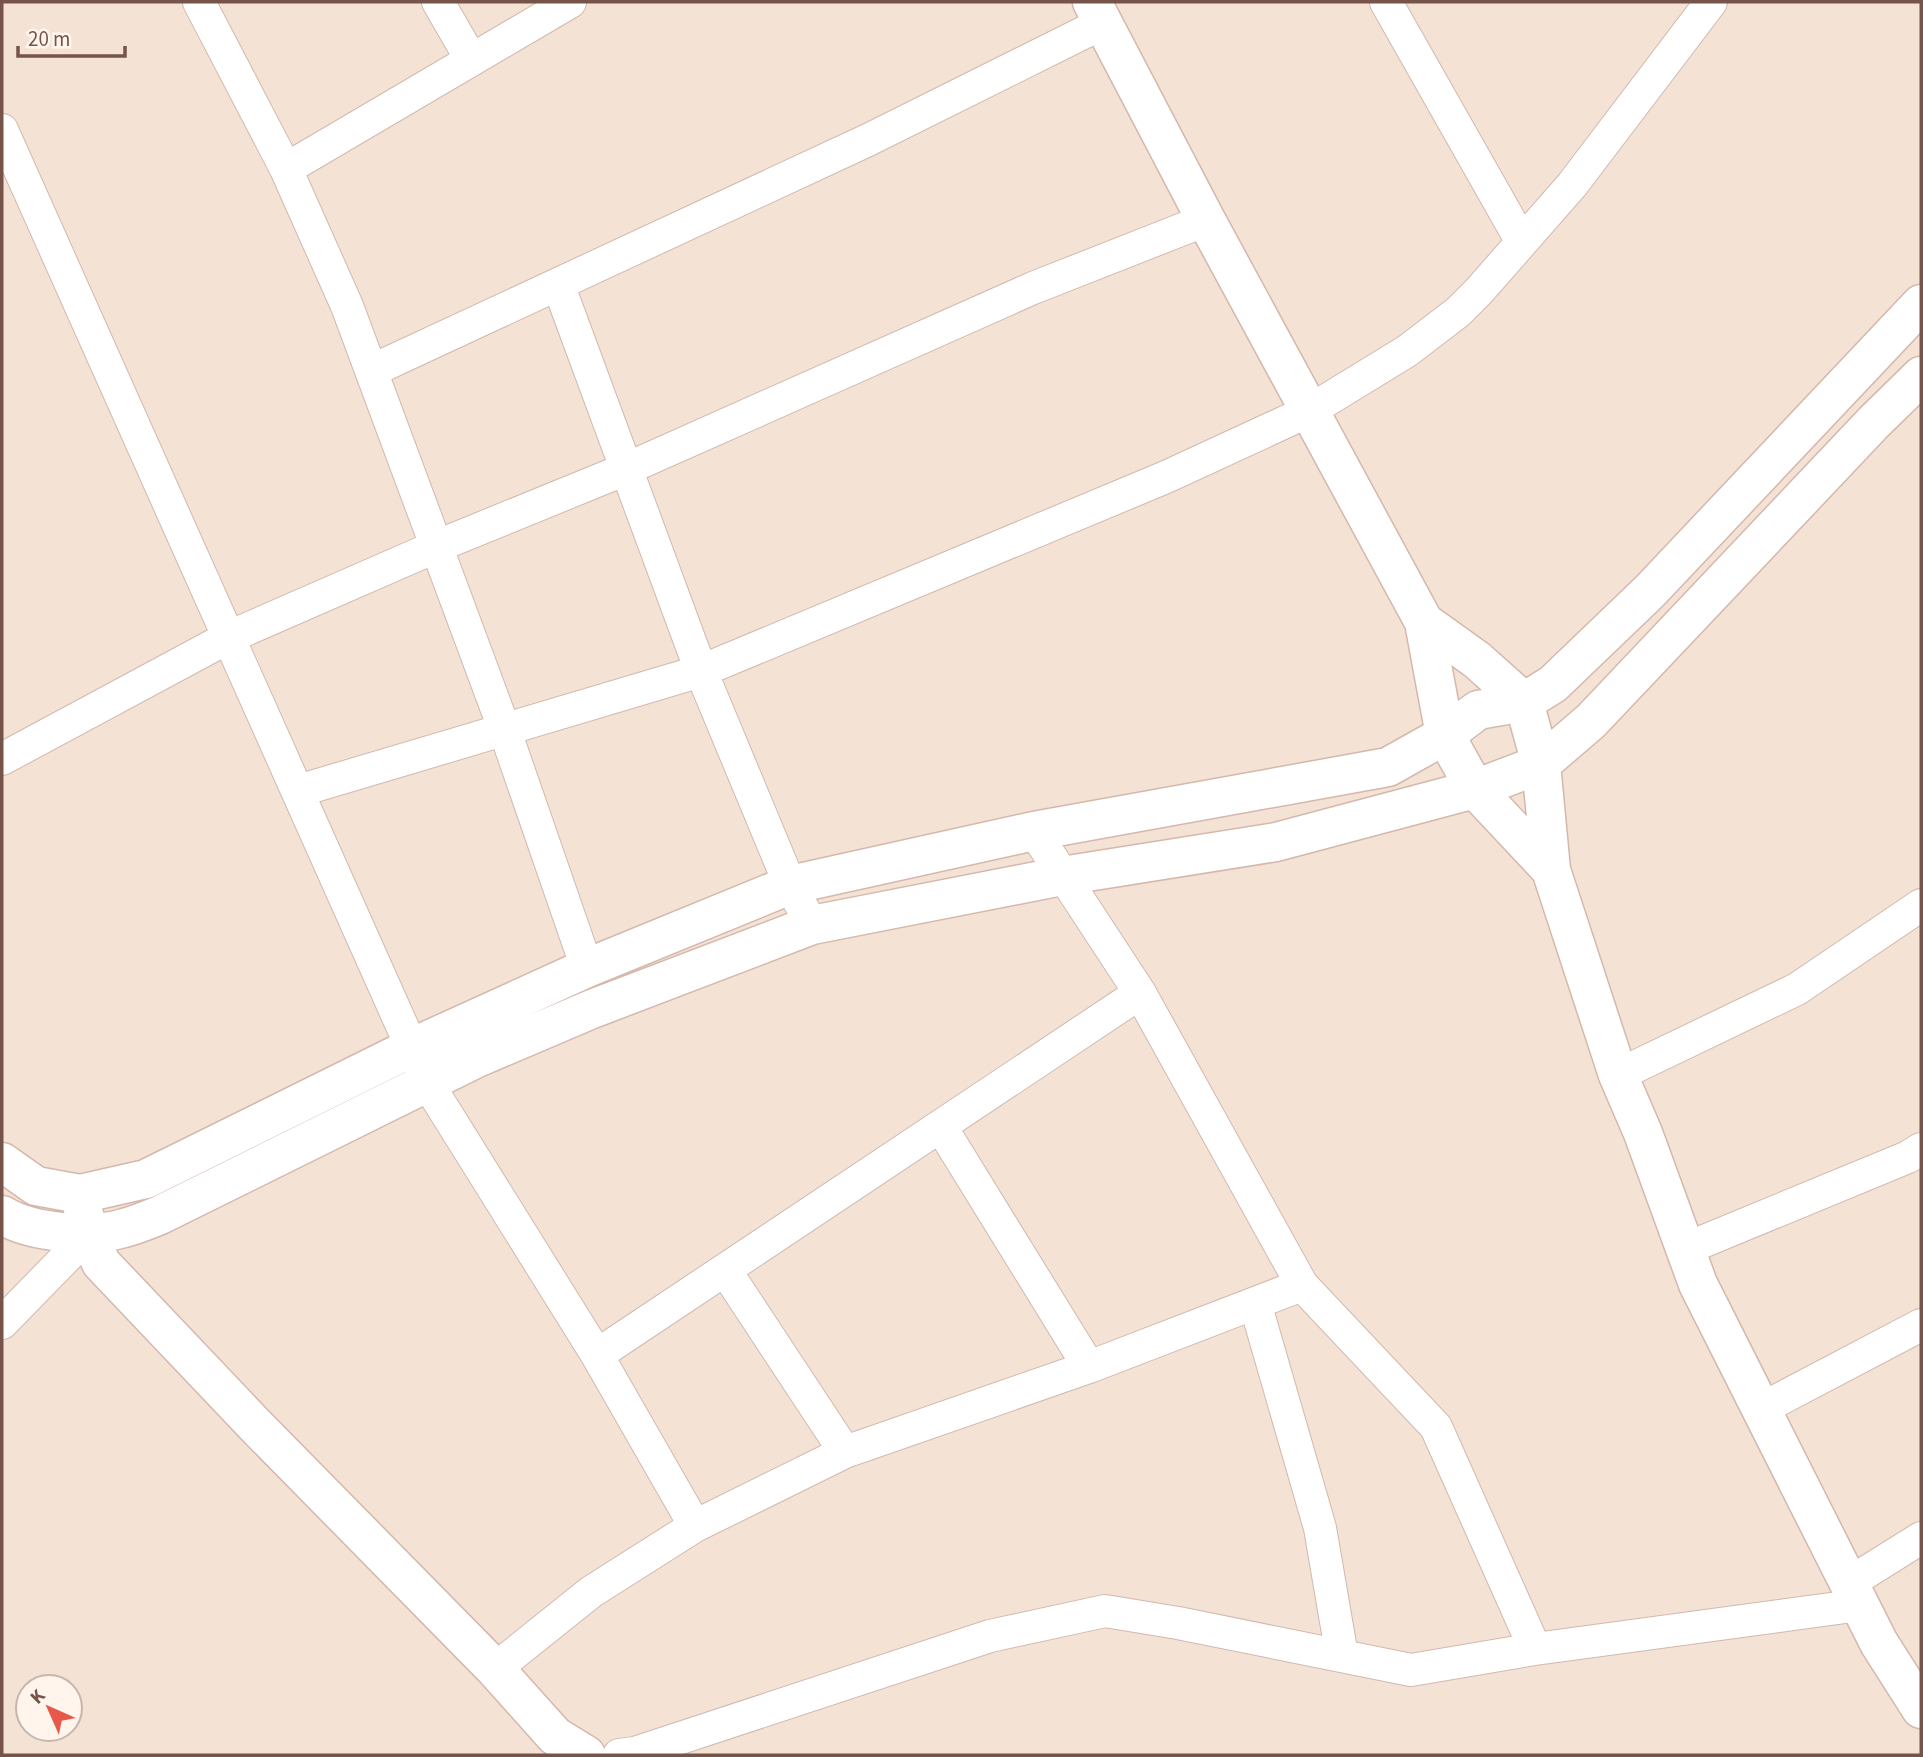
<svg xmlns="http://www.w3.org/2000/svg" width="1923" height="1757" font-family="'Source Sans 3',sans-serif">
  <rect width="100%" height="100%" fill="#fdf1e6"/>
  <path fill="#f4e2d4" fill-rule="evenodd" d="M2,2H1921V1755H2ZM28,1687H70V1729H28Z"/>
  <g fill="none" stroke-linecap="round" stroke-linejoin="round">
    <defs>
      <path id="street" d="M199,2L286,169L347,306L505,731L587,968
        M438,2L471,59
        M1386,2L1522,242
        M2,130L428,1084L597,1355L695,1526
        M286,169L570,2
        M558,284L701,671L790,885L812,925
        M371,371L868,140L1103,23
        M2,759L229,637L435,547L626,469L1033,288L1206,220
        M298,791L701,671L1166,477L1309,411L1407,351L1458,312L1479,291L1572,185L1711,2
        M1034,831L1140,993L1302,1285L1436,1427L1535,1649
        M1618,1075L1797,989L1921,905
        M941,1127L1089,1367
        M1685,1249L1908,1157L1921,1149
        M725,1270L845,1452
        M1255,1303L1320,1528L1342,1656
        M2,1323L89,1234
        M597,1355L1140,993
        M1761,1409L1921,1325
        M1849,1583L1921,1538
        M495,1669L591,1592L695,1526L845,1452L1089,1367L1302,1285
        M619,1755L635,1753L990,1636L1105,1611L1178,1623L1411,1670L1535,1649L1860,1605"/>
      <path id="secondary" d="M1092,2L1206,220L1424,622L1445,735L1475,789L1551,870
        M1424,622L1477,660L1524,702L1541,764L1551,870L1618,1075L1643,1133L1698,1284L1879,1643L1921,1709
        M2,1162L36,1186L80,1194L146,1179L411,1048L587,968L790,885L1034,831L1388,767L1445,735L1478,710L1524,702L1553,684L1650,591L1921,304
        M83,1210L89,1234L101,1263L253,1423L495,1669L555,1736L586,1755
        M2,1215C31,1233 91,1238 124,1228C136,1225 148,1220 160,1215L477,1058L592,1009L812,925L1062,876L1276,842L1475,789L1541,764L1591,721L1874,422L1921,376"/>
    </defs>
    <use href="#street" stroke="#d1b9ae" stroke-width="34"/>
    <use href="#secondary" stroke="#d4b8ac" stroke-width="41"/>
    <use href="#street" stroke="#fff" stroke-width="32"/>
    <use href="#secondary" stroke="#fff" stroke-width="38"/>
  </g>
  <rect width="1923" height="1757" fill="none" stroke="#76544a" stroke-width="7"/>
  <g transform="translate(49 1708) rotate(315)"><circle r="33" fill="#fff5ec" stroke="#c8b5ab" stroke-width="2"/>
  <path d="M0-5L12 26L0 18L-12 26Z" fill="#e8584a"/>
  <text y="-10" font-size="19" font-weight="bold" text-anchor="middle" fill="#76544a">K</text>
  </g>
  <path d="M18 46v10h107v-10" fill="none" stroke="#76544a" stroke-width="3.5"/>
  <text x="28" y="46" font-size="21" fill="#76544a" stroke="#fff5ec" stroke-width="5" paint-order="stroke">20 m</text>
</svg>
